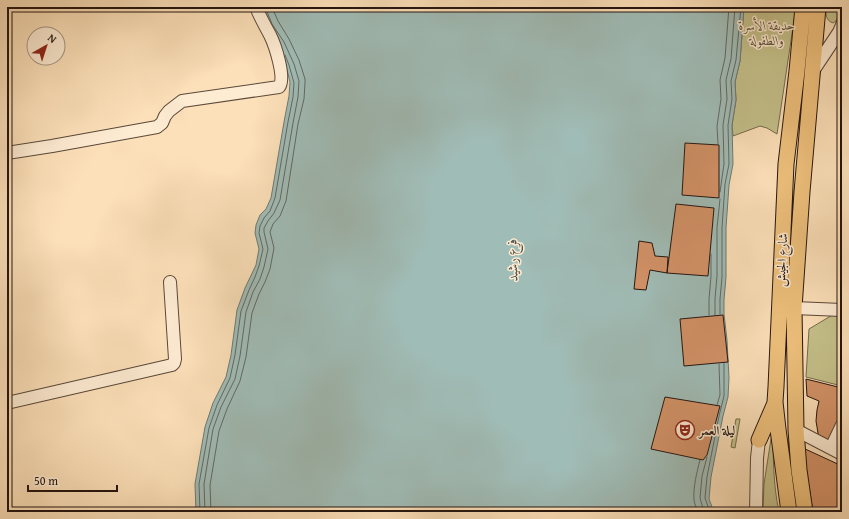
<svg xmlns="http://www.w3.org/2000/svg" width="849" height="519" font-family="'Gentium Book Plus',Amiri,serif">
  <rect width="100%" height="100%" fill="#fce0b9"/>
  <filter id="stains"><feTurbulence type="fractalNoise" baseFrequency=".005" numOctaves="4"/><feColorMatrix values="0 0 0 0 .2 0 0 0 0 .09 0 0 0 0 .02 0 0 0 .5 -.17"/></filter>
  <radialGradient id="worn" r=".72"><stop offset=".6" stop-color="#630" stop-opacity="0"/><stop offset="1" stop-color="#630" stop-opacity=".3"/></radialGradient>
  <path fill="#c5c18b" stroke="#746b4e" d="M744,7H796L777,134L767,128L760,126L733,136L732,125L736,100L735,82L740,61Z
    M826,7H842V9L836,21L833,23C825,20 826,14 826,7Z
    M834,314L842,315V386L806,377L809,329Z
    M736,419H740L735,448L731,447Z
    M773,426C773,455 773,484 779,512H763L764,484Z"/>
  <path fill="#a0bcb6" stroke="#6e7974" d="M256,7H744L740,61L735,82L736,100L732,125L733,164L729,185L726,228V277L724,300V314L727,340L729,378L728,397L723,416L711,477L709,499L714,512H196L195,484L205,427L213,403L226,377L231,355L237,310L245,288L256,265L259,249L255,233L256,225L260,215L266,209L271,198L284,122L289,96L290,82L286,66Z"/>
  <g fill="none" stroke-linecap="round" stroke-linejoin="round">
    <path stroke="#626863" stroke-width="1" d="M718,144L717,126L721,99L720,80L725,58L729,7
      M720,192L724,164L723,125L727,99L726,80L731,59L735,7
      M720,314V299L722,277V228L725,184L729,164L728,125L732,99L731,81L736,60L741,7
      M709,315V299L711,276V254
      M715,315V299L717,276V228L720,199
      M717,405L720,395L719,364
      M200,512L199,484L209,428L217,405L230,378L235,355L241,311L249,290L255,277L259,266L263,249L259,233L260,226L264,218L270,211L275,198L288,122L293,97L294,83L289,65L285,55
      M205,512L204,484L213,429L221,407L235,379L240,356L246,312L253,292L260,279L264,267L268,249L264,232V228L268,221L274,213L280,200L293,123L298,97L299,81L294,64L284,42L272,24L265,7
      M211,512L210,485L219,431L227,409L240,381L246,357L252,313L259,294L265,282L270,269L274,248L270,232L273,224L280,216L286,201L298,124L304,99L305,83V79L299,60L289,39L278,21L272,7
      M698,512C697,508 694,504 694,499C693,487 697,472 700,460
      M704,512L700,498L702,476L707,457
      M710,512L705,498L707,477L719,416L724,396V363"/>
  </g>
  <path fill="#d39268" stroke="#241510" d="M685,143L719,145V198L682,195Z
    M676,204L714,208L708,276L667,273Z
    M639,241L652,243L655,256L668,257L667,273L650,270L646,290L634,289Z
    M723,315L728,362L684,366L680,319Z
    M806,379L842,388V422L831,445L821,441L818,433L816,421L817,410L819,401L807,396Z
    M665,397L720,406L707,455L703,460L651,449Z
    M803,448L842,466V512H813Z"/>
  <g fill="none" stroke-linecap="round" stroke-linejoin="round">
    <defs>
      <path id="minor" d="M813,71L839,32L842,25
        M7,153L52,146L157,127L162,123L165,116L169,111L182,101L272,88L279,87C286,78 275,45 270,35C265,26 260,17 256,7
        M794,308L842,310
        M7,403L172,365L174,363L175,359L170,282
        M796,430L842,454
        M831,448L842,425
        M756,512L757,458L759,440"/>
      <path id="major" d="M759,440L775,403
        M789,512L778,429L775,402L776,387L786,164L797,71L803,7
        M805,512L799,470L796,430L794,308L802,192L818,7"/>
    </defs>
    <use href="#minor" stroke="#5a483a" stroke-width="14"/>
    <use href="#major" stroke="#241510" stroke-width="17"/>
    <use href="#minor" stroke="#fdebd2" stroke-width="12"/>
    <use href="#major" stroke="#eec07c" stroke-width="15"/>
  </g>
  <defs>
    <symbol id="theatre-ring" viewBox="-11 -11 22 22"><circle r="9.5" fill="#fdebd2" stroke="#8f2418" stroke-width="1.5"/><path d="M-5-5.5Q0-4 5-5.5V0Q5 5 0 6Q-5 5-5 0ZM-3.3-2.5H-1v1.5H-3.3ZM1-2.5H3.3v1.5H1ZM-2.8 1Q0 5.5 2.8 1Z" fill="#8f2418"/></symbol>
  </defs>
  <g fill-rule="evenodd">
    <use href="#theatre-ring" x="674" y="419" width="22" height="22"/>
  </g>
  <g text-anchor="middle" stroke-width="3" stroke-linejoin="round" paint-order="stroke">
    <g font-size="13" font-style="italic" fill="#5c513b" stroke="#fdebd2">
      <text x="767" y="30">حديقة الأسرة<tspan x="767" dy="15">والطفولة</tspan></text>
    </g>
    <g font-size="13" fill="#241510" stroke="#fdebd2">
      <text transform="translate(781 260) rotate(-87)" y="5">شارع الجيش</text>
    </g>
    <g font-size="13" font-weight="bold" fill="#241510" stroke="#fdebd2" text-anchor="start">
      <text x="699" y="435">ليلة العمر</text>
    </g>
    <g font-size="14" font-style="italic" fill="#4f4f4a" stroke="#fdebd2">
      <text transform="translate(512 260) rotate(-92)" y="5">فرع رشيد</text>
    </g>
  </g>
  <rect width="849" height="519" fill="none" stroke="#fce0b9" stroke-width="24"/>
  <rect x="8" y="8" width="833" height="503" fill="none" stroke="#241510" stroke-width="2"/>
  <rect x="12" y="12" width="825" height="495" fill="none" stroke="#241510"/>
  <g transform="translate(46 46) rotate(39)"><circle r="19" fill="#fdebd2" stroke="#a69584"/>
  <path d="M0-3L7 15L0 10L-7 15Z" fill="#8f2418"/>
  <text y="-6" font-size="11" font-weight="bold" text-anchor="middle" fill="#241510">N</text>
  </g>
  <path d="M28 485v6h89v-6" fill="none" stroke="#241510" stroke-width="2"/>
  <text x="34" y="485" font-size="12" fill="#241510" stroke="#fdebd2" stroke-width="3" paint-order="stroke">50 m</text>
  <rect width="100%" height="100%" filter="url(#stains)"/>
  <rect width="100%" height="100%" fill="url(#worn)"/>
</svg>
